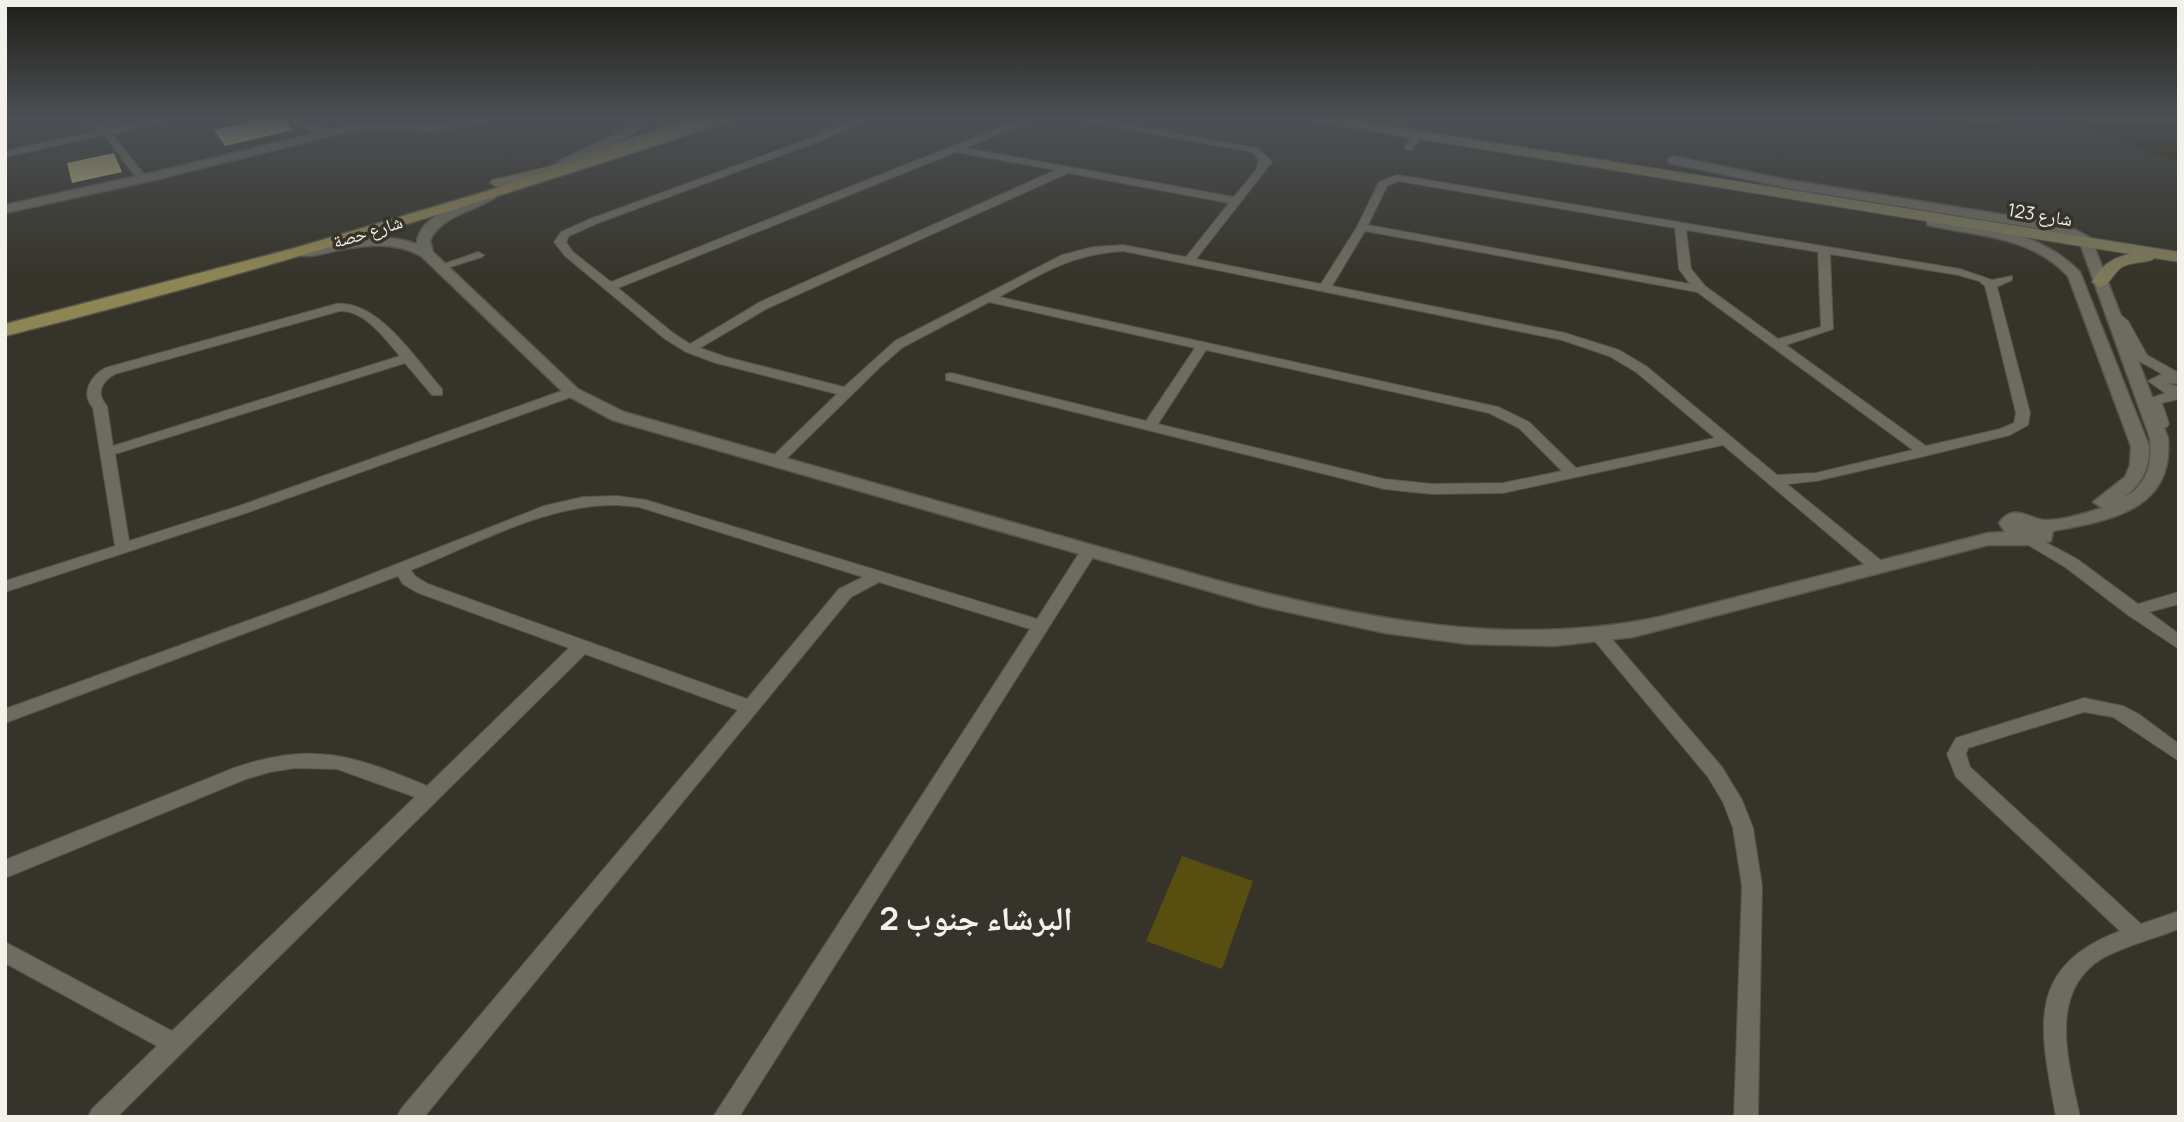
<svg xmlns="http://www.w3.org/2000/svg" width="2184" height="1122" font-family="Manrope,'Noto Naskh Arabic',sans-serif">
  <rect width="100%" height="100%" fill="#36342a"/>
  <path fill="#574e0f" d="M1182,856L1253,881L1222,969L1146,941Z"/>
  <path fill="#2b2503" d="M1899,118H1996L2007,125L2005,129L1989,131Z
    M2052,118H2179V163L2111,136Z"/>
  <path fill="#c8be7e" d="M266,118H283L293,130L225,146L214,130Z
    M114,153L122,172L72,183L67,163Z"/>
  <g fill="none" stroke-linecap="round" stroke-linejoin="round">
    <defs>
      <path id="minor" d="M79,118H90L107,129L159,118H176L112,134L148,179L143,182L139,181L104,135L5,157V151L98,131Z
        M288,118H298L306,124L330,129C316,137 298,129 288,118Z
        M451,118H463L452,124L447,121Z
        M858,118H871L820,141L598,223L569,236L566,242L573,252L611,282L1023,118H1036L966,148L1234,197L1256,170L1259,159L1252,152L1066,118H1086L1258,148L1272,162L1196,259L1321,284L1357,227L1379,182L1397,175L1960,269L1992,280L2012,276V280L1997,287L2030,413L2028,425L2010,435L1925,456L1816,481L1787,484L1883,562L1885,566L1877,571L1871,570L1723,445L1503,493L1432,494L1384,489L1345,479L946,380V374L951,373L1146,421L1195,348L989,302L903,347L880,367L781,464H771L769,461L771,458L837,394L716,363L686,352L665,339L565,256L554,242L561,232L590,219L814,137ZM956,152L1056,170L760,302L690,344L673,333L618,288ZM1068,173L1229,203L1186,257L1123,245L1093,247L1062,255L895,341L844,387L726,357L700,348L768,308ZM1398,181L1675,228L1679,269L1690,284L1368,225L1387,186ZM1686,230L1818,252L1821,327L1778,339L1705,286L1691,269ZM1365,231L1697,292L1913,450L1816,473L1777,475L1646,366L1619,350L1565,333L1332,286ZM1123,251L1562,340L1609,356L1636,372L1715,438L1576,468L1529,422L1498,407L999,297C1045,272 1069,255 1123,251ZM1830,254L1958,275L1979,281L1985,286L2016,413L2014,423L2000,429L1926,446L1786,345L1833,329ZM1206,350L1489,413L1519,428L1562,471L1503,483L1432,484L1384,479L1158,424Z
        M1415,132L1423,134L1412,150H1406L1404,148Z
        M478,252L484,255L482,257L441,270L435,267Z
        M336,304C379,300 416,360 442,389V395H432L405,363L115,454L129,541L239,506L567,389H577L579,392L577,395L249,512L5,592V581L115,546L93,408C80,393 91,376 105,368ZM340,311C365,310 385,339 400,356L113,446L107,406C95,393 102,381 115,374Z
        M2112,308L2128,321L2147,355L2179,373V384L2166,383L2179,387V399L2162,403L2169,424L2167,427H2157L2148,407L2151,398L2165,393L2148,381L2162,374L2137,360L2119,326L2106,312Z
        M617,496L646,500L1037,619L1083,547H1095L1097,551L739,1117H713L1030,629L879,582L851,597L424,1117H397L401,1109L738,710L585,654L117,1117H88L92,1109L157,1046L5,963V942L172,1031L415,797L337,769L295,768L270,772L246,779L5,878V860L234,768C314,741 352,755 427,786L569,648L416,592L403,584L398,576L5,723V709L321,594L544,506L583,497ZM617,505L639,507L863,577L839,589L747,699L428,584L415,576L411,570C476,544 547,504 617,505Z
        M2030,534L2077,559L2138,604L2179,592V604L2149,612L2179,634V649L2128,615L2065,567L2025,543L2022,539Z
        M1599,629L1605,631L1722,767L1742,800L1753,828L1762,886L1758,1117H1734L1742,886L1733,828L1723,802L1708,777L1593,639L1591,635L1593,631Z
        M2084,698L2123,706L2140,715L2179,744V761L2113,717L2084,712L1968,748L1966,754L1970,767L2141,924L2179,911V929C2153,939 2127,945 2103,958C2046,992 2069,1064 2080,1117H2056C2041,1032 2022,968 2120,931L1956,777L1947,754L1956,738Z"/>
      <path id="tertiary" d="M471,118H495L489,121L433,131L383,128L354,130L155,180L5,213V205L155,172L354,124L383,122L433,125Z
        M639,118H652L633,134L568,164L558,161L625,130Z
        M1673,156L1788,180L2044,221L2076,230L2091,238L2168,438C2174,511 2110,520 2053,531L2051,541L2034,545H1988L1633,637L1554,646L1468,644L1385,633L1261,606L612,420L566,395L421,256C393,241 365,245 334,251C322,254 309,258 296,255L294,252L301,248C344,248 371,228 417,244C418,218 449,210 468,202C477,198 484,191 495,192V198C472,212 443,215 430,240L433,252L578,389L624,412L1219,581C1364,619 1510,648 1659,617L1988,533L2005,532L1999,523C2014,501 2030,520 2045,520C2062,521 2085,513 2102,508L2093,502L2125,477L2130,465L2131,446L2068,276C2029,235 1979,237 1927,225V219L1932,218C1986,226 2040,231 2080,272L2149,446C2150,469 2141,485 2123,498C2148,485 2152,465 2150,438L2080,243L2042,229L1788,188L1669,163L1667,160Z"/>
      <path id="secondary" d="M691,118H711L557,173L497,187L490,183L492,180L547,167Z
        M1308,118H1339L2179,252V262L2154,258L2152,260C2142,263 2131,262 2122,267C2113,273 2110,285 2100,287L2092,282C2101,266 2111,258 2130,254L1315,122Z"/>
      <path id="primary" d="M711,118H732L730,121C490,200 250,275 5,336V324L295,248L484,192Z"/>
    </defs>
    <use href="#minor" stroke="#55534a" stroke-width="2"/>
    <use href="#tertiary" stroke="#55534a" stroke-width="3"/>
    <use href="#secondary" stroke="#55534a" stroke-width="2"/>
    <use href="#primary" stroke="#55534a" stroke-width="3"/>
    <use href="#minor" fill="#6d6c60" fill-rule="evenodd"/>
    <use href="#tertiary" fill="#6d6c60" fill-rule="evenodd"/>
    <use href="#secondary" fill="#7d795a" fill-rule="evenodd"/>
    <use href="#primary" fill="#8d8553" fill-rule="evenodd"/>
  </g>
  <linearGradient id="sky" x2="0" y2="1"><stop stop-color="#1e1d17"/><stop offset="0.43" stop-color="#4c5055"/><stop offset="1" stop-color="#4c5055" stop-opacity="0"/></linearGradient>
  <rect width="2184" height="275" fill="url(#sky)"/>
  <g text-anchor="middle" stroke-width="7" stroke-linejoin="round" paint-order="stroke">
    <g font-size="18" fill="#f2f1ea" stroke="#36342a">
      <text transform="translate(2040 215) rotate(9)" y="6">شارع 123</text>
      <text transform="translate(368 232) rotate(-17)" y="6">شارع حصة</text>
    </g>
    <g font-size="33" font-weight="bold" fill="#f2f1ea" stroke="#36342a">
      <text x="976" y="930">البرشاء جنوب 2</text>
    </g>
  </g>
  <rect width="2184" height="1122" fill="none" stroke="#f2f1ea" stroke-width="14"/>
</svg>
